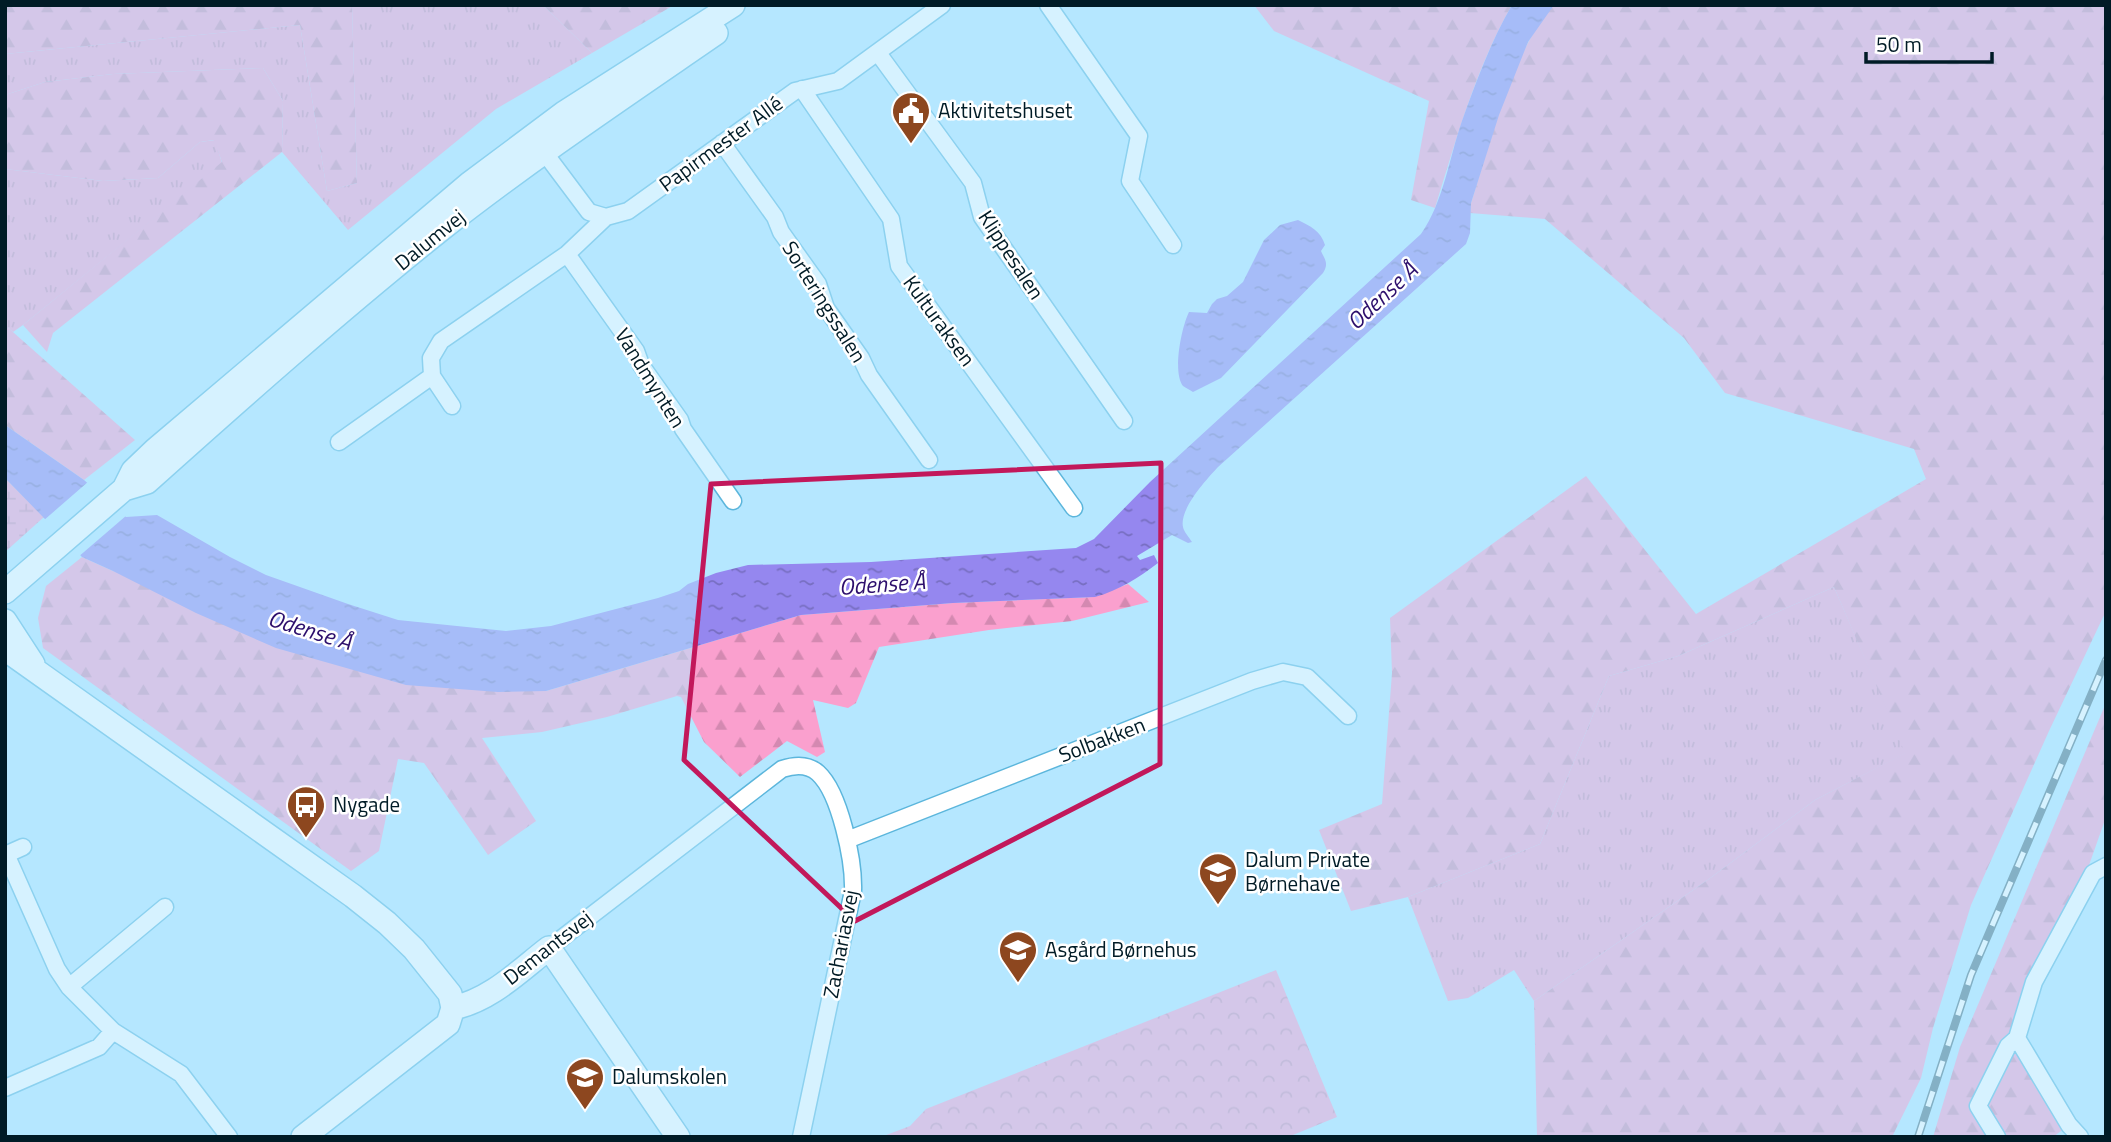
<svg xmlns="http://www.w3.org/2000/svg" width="2111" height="1142" font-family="'Titillium Web',sans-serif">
  <defs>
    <pattern id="grass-tufts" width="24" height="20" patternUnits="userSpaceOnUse" patternTransform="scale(1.75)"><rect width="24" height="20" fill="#faa0ce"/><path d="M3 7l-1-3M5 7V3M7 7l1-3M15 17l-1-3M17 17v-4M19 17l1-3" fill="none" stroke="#d489b1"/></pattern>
    <pattern id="forest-firs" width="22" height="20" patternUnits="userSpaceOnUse" patternTransform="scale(1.75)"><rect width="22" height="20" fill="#faa0ce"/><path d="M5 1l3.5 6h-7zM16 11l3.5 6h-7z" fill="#d489b1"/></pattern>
    <pattern id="wetland-marsh" width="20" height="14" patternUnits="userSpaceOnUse" patternTransform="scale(1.75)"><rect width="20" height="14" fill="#faa0ce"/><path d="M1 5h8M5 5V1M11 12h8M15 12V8" fill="none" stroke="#d489b1"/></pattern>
    <pattern id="park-crowns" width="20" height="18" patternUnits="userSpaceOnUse" patternTransform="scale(1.75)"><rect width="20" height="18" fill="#faa0ce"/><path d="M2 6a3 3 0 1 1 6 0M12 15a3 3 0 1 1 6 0" fill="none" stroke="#d489b1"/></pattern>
    <pattern id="water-ripples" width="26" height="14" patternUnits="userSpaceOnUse" patternTransform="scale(1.75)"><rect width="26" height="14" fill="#9587ef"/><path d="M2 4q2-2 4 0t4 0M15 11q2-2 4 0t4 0" fill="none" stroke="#776ec1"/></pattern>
  </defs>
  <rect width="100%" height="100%" fill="#b5e7ff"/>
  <path fill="url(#grass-tufts)" d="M352,5H543L592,53L496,109L348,230L282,152L283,101L263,68L113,74L45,82L5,95V54L300,25L327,191L357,183Z
    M215,140L222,163L23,325L13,332L5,325V169L103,181L158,178L200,142Z
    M1834,587L1906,753L1815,800L1709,879L1534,1001L1514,970L1468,998L1448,1001L1408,897L1540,844L1609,676L1678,656Z"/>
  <path fill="url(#forest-firs)" d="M5,5H352L357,183L327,191L300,25L5,54Z
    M543,5H674L592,53Z
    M1254,5H1512C1476,68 1456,140 1435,208L1411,200L1429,101L1274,31Z
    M1554,5H2106V611L2049,731L1971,905L1933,1028L1921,1078L1892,1137H1537L1534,1001L1709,879L1815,800L1905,753L1834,587L1678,656L1609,676L1540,844L1408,897L1351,911L1319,830L1382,804L1392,673L1390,618L1586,476L1696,614L1926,479L1914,449L1725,393L1684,338L1545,219L1470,213L1471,203C1489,147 1514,46 1554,5Z
    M263,68L283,101L282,152L53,333L47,352L23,325L222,162L214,140L200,142L158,178L103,181L5,169V95L45,82L113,74Z
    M5,325L135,440L84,480L5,425Z
    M82,557L113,571L546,691L801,615L953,603L1094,597L1128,584L1149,602L1072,621L989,630L879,647L856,703L848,708L813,700L825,752L817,757L787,741L740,777L704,742L681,697L677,696L607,717L542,732L482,738L536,821L488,855L424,763L398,759L379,851L351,871L43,648L38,618L46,586Z
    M2106,703V817L2088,868L2011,1036L2065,1128L2053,1137H1933L1960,1047Z"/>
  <path fill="url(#wetland-marsh)" d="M5,478L44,517L5,552Z"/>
  <path fill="url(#park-crowns)" d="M1276,970L1337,1117L1288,1137H881L910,1126L926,1109Z"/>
  <path fill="url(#water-ripples)" d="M1512,5H1554L1528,42L1499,115L1471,203L1470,233L1466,244L1218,467C1207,479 1179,509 1183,527C1184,532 1189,537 1192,542L1188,543L1172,535L1137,556L1140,560L1154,555L1158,563C1138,578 1120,590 1095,597L953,603L801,615L546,691L498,692L406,685L276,648L196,613L113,571L82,557L5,478V425L84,480L126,517L157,515L230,557L266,575L348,604L398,620L506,631L551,626L658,598L679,591L688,584L716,573L748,565L871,562L1076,548L1094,539L1150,482L1421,234C1444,201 1449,158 1462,121C1476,82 1491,41 1512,5Z
    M1298,220C1310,226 1321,231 1325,245L1321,251C1325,260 1329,263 1323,273L1221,378L1193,392C1190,390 1186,388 1183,386C1172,372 1182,326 1189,312L1207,313L1212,304L1217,299L1227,296L1243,282L1264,240L1280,225Z"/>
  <path fill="#b5e7ff" d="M89,481L127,515L77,558L43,521Z"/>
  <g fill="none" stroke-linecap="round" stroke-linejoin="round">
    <defs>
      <path id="street" d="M1048,5L1139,136L1130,181L1173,245
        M878,53L973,183L982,217L1124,421
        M802,89L891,219L899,266L1074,508
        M722,143L775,217L781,232L818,284L826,308L861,358L869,375L929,460
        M538,144L589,212L606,217L628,211L795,91L838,81L942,5
        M567,254L636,351L641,365L680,420L683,429L733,501
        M432,376L452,406
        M339,442L432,376L431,358L441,341L567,254L606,217
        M847,840L1252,681L1283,672L1307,677L1348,716
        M6,854L57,969L69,987L113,1031L181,1074L229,1137
        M5,855L23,847
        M549,948L782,769C794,765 808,764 818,773C840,793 854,861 853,891L801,1137
        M69,987L165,907
        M5,1088L99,1047L113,1031
        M1997,1137L1978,1106L2008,1046L2017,1038
        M2080,1137L2069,1125L2017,1038L2034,982L2093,873L2106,866"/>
      <path id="secondary" d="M124,489L147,482C243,396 340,310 440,230C529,160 623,97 716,33
        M5,592L124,489L133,471L155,450L469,184L564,113L733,5
        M5,621L33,664
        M5,649L353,896L387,923L414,949L450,994L453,1008L448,1024L303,1137
        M453,1008C491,1000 519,971 549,948L678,1137"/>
    </defs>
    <use href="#street" stroke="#5cb6dc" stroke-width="19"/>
    <use href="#secondary" stroke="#5cb6dc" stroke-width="26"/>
    <use href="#street" stroke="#fff" stroke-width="16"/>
    <use href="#secondary" stroke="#fff" stroke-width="23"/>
    <defs>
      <path id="rail" d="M1918,1137L1971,975L2106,660"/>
    </defs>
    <use href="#rail" stroke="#496e7e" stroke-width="8"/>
    <use href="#rail" stroke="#fff" stroke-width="5" stroke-dasharray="16" stroke-linecap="butt"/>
  </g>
  <path d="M0 0H2111V1142H0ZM1161,463L1160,764L855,921L684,760L711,484Z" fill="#b5e7ff" fill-opacity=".55" fill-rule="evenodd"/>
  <path fill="none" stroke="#c2185b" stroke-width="5" stroke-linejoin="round" d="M1161,463L1160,764L855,921L684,760L711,484Z"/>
  <defs>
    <symbol id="civic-pin" viewBox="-11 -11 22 30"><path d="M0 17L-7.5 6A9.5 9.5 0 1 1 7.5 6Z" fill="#8d471f" stroke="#fff"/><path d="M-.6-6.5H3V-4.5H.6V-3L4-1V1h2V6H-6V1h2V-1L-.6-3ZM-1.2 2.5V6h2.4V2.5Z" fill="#fff"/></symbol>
    <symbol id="bus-pin" viewBox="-11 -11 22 30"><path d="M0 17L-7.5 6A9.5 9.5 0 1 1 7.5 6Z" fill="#8d471f" stroke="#fff"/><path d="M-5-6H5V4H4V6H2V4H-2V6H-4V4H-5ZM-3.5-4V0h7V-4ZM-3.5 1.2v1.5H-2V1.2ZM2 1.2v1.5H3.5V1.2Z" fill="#fff"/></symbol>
    <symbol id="school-pin" viewBox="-11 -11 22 30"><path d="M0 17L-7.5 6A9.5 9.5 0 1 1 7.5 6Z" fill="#8d471f" stroke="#fff"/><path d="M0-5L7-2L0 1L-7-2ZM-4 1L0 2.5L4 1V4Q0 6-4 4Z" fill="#fff"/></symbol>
  </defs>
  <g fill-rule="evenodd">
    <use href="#civic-pin" x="889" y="89" width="44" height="60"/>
    <use href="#bus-pin" x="284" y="783" width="44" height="60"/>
    <use href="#school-pin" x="1196" y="850" width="44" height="60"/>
    <use href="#school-pin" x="996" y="928" width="44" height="60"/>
    <use href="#school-pin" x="563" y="1055" width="44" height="60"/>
  </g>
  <g text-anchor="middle" stroke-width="5" stroke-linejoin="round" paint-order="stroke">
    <g font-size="21" fill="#001b26" stroke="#fff" text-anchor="start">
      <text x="938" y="118">Aktivitetshuset</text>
      <text x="333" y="812">Nygade</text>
      <text x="1245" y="867">Dalum Private<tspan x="1245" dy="24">Børnehave</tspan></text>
      <text x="1045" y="957">Asgård Børnehus</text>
      <text x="612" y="1084">Dalumskolen</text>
    </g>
    <g font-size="21" fill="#001b26" stroke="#fff">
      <text transform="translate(721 144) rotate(-36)" y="7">Papirmester Allé</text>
      <text transform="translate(430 240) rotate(-39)" y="7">Dalumvej</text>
      <text transform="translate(1011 255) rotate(57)" y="7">Klippesalen</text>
      <text transform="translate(824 302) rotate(58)" y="7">Sorteringssalen</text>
      <text transform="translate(939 321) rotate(54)" y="7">Kulturaksen</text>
      <text transform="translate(650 378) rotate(58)" y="7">Vandmynten</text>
      <text transform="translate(1102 740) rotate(-21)" y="7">Solbakken</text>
      <text transform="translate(841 944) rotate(-79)" y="7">Zachariasvej</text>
      <text transform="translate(548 948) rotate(-38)" y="7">Demantsvej</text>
    </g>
    <g font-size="23" font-style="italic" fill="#2d0f6c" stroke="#fff">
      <text transform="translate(1382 296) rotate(-43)" y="8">Odense Å</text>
      <text transform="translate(882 584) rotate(-4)" y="8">Odense Å</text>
      <text transform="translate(310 630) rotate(17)" y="8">Odense Å</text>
    </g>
  </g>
  <rect width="2111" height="1142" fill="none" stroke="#001b26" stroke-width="14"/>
  <path d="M1866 52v10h126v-10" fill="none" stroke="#001b26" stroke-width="3.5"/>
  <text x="1876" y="52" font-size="21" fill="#001b26" stroke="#ffffff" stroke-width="5" paint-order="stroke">50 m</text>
</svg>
